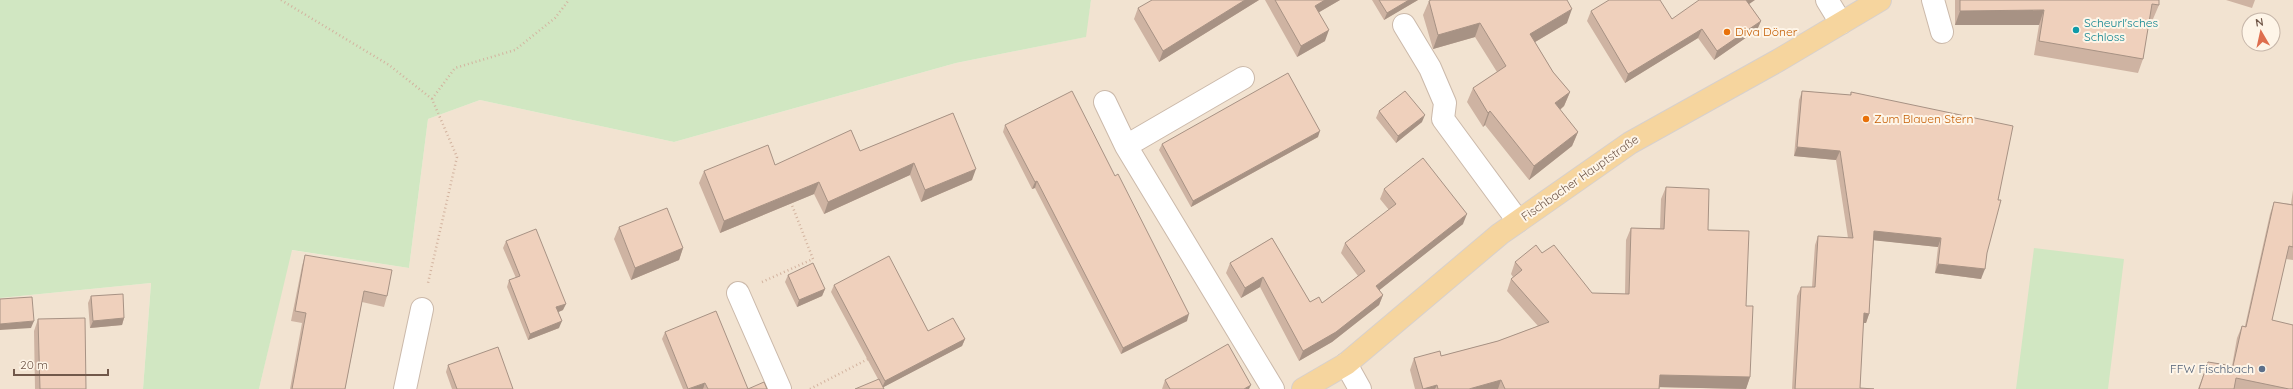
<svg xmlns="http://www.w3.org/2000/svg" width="2293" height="389" font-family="Quicksand,sans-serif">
  <rect width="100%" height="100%" fill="#fbf1e3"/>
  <path fill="#f2e3d1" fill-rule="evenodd" d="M1091,0H2293V389H259L291,250L409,268L428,119L480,100L674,142L956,63L1085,37ZM2249,20H2273V44H2249Z
    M151,283L143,389H0V298Z"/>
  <path fill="#d1e7c2" d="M0,0H1091L1086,37L956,63L674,142L480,100L428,119L409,268L292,250L259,389H143L151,283L0,298Z
    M2034,248L2124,259L2108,389H2016Z"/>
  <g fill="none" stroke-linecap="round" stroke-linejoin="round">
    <defs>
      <path id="minor" d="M1827,0L1841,23
        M1933,0L1942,32
        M1404,25L1430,68L1445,103L1443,119L1518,221
        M1105,102L1126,146L1273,389
        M1126,146L1243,78
        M738,293L780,389
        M1346,364L1360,389
        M405,389L422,309"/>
      <path id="major" d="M1303,389L1346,364L1500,234L1630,143L1779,60L1880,0"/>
    </defs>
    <use href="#minor" stroke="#cbb9aa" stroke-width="24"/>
    <use href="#major" stroke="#d7d0cc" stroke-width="24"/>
    <path stroke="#d3b39f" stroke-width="2.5" stroke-dasharray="1 3" stroke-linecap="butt" d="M281,0L389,65L432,99L457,157L428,283
      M432,99L455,68L515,50L555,18L569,0
      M762,282L813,259L790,200
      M810,389L870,358"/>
    <use href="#minor" stroke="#fff" stroke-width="22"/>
    <use href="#major" stroke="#f6d59e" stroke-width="22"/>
  </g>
  <path fill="#ceb3a2" d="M1259,0L1159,62L1134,19L1138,8Z
    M1265,0H1340L1319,12L1325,41L1297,57Z
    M1372,0H1418L1384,20Z
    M1955,0H2159V5L2153,19H2149L2143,59L2138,73L2034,55L2039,25H1955Z
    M2226,0H2255L2252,8Z
    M1429,1L1567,23L1535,42L1553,72L1570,92L1564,106L1560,110L1578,132L1572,146L1529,180L1485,125L1483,127L1467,102L1473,88L1497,72L1475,37L1433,49L1423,15Z
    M1749,4L1761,21L1757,30L1714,60L1698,38L1625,83L1587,21L1591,11L1672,19Z
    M1802,91L1850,95L1851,92L1987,253L1981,279L1935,273L1938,247L1874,240L1869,314L1866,323H1863L1860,388L1874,389H1792L1797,296L1801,287H1812L1815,245L1818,236L1848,238L1836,160L1794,156L1799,100Z
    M1379,111L1422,122L1396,143L1376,118Z
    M953,113L972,180L921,202L910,175L824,214L814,194L720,233L699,183L704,171L775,165L860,151Z
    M1005,125L1187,321L1121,354L1035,188L1032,189L1003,132Z
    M1318,137L1191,207L1159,150L1162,144Z
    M1666,187L1708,230L1746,306L1750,377L1746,389L1660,387L1659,389H1415L1410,370L1414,358L1441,356L1498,341L1538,326L1507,291L1511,279L1513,277L1511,274L1515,262L1542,253L1592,293L1625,294L1626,240L1631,228H1660L1661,199Z
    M1384,189L1463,224L1379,290L1383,295L1379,305L1332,342L1299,361L1260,287L1241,298L1226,273L1230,263L1272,238L1310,302L1322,303L1358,276L1341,253L1345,243L1389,210L1380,199Z
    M2293,190V260L2286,259L2272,320L2293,389H2198L2208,362L2232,366L2237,338L2242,326H2245L2270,214L2274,202L2291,204Z
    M619,227L683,248L679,260L631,280L614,239Z
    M506,241L563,310L558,312L559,328L528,340L507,287L509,280L516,278L503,248Z
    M305,255L387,296L384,307L362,302L345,389H290L302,323L291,321L302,266Z
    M788,275L825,289L822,296L797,307L785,282Z
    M834,285L928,331L965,339L962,346L883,387L878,379L831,292Z
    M91,296L124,318L122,325L90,328L88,303Z
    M38,319L86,389H35L34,331Z
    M665,332L748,389H767H683L662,339Z
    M448,365L513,389H452L446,372Z
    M1165,380L1249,389H1162Z"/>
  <path fill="#a79284" d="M1245,0H1259L1159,62L1163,51Z
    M1325,0H1340L1311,17L1315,6Z
    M1409,0H1418L1384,20L1387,13Z
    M1745,0H1755L1742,9Z
    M1572,9L1567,23L1525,48L1530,34Z
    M2044,10L2039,25H1955L1960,11Z
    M1761,21L1757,30L1714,60L1717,51Z
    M1480,23L1475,37L1433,49L1438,35Z
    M1702,29L1698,38L1625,83L1628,74Z
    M1329,30L1325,41L1297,57L1301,46Z
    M1570,92L1564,106L1550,118L1555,103Z
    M1490,111L1485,125L1483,127L1488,113Z
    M1425,115L1422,122L1396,143L1398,136Z
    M1320,131L1318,137L1191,207L1193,201Z
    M1578,132L1572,146L1529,180L1534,166Z
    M1797,147L1840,151L1836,160L1794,156Z
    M914,163L910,175L824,214L828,202Z
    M976,169L972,180L921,202L925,190Z
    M1037,181L1035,188L1032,189L1035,182Z
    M819,182L814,194L720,233L724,221Z
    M1467,214L1463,224L1372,296L1376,286Z
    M1874,231L1941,238L1938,247L1871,240Z
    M683,248L679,260L631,280L635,268Z
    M1938,264L1985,269L1981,279L1935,273Z
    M1263,277L1260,287L1241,298L1245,288Z
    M825,289L822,296L797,307L799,300Z
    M1383,295L1379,305L1332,342L1299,361L1303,351Z
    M566,304L563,310L554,314L556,307Z
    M1864,313L1869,314L1866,323H1861Z
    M1189,314L1187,321L1121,354L1123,348Z
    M124,318L122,325L90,328L93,321Z
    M34,321L31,328L0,330V324Z
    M562,321L559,328L528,340L530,334Z
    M965,339L962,346L882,388L885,381Z
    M1660,375L1750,377L1746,389L1655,387Z
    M1501,380L1498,389H1469Z
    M705,383L703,389H689Z
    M1251,385L1249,389H1244Z
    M1437,385L1435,389H1423Z"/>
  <path fill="#efd0bc" stroke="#a79284" d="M1152,0H1245L1163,51L1138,8Z
    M1275,0H1325L1315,6L1329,30L1301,46Z
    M1379,0H1409L1387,13Z
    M1431,0H1567L1572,9L1530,34L1553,72L1570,92L1555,103L1578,132L1534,166L1490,111L1488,113L1473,88L1506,66L1480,23L1438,35L1429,1Z
    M1609,0H1660L1672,19L1699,0H1746L1761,21L1717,51L1702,29L1628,74L1591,11Z
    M1960,0H2159V5L2152,4L2143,59L2039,41L2044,10L1960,11Z
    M1288,73L1320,131L1193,201L1162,144Z
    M1072,91L1115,176L1118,174L1189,314L1123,348L1037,181L1035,182L1005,125Z
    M1405,91L1425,115L1398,136L1379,111Z
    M1802,91L1851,95V92L2013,126L1998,200H2001L1987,253L1985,269L1938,264L1941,238L1874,231L1869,314L1864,313L1860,388L1874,389H1795L1801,287H1815L1818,236L1853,238L1840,151L1797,147Z
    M953,113L976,169L925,190L914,163L828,202L819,182L724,221L704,171L768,145L775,165L851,130L860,151Z
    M1423,158L1467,214L1376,286L1383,295L1336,332L1303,351L1263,277L1245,288L1230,263L1272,238L1310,302L1319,297L1322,303L1365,271L1345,243L1396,204L1384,189Z
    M1666,187L1709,189L1708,230L1749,231L1746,306H1753L1750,377L1660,375L1659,389H1505L1501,380L1469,389H1438L1437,385L1423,389L1414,358L1440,351L1441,356L1498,341L1549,322L1511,279L1522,270L1515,262L1536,245L1542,253L1554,245L1592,293L1629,294L1631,228L1664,229Z
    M2274,202L2293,205V247L2289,246L2272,320L2293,325V389H2289L2236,378L2234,389H2199L2208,362L2233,366L2242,326L2246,327Z
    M667,208L683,248L635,268L619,227Z
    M536,229L566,304L556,307L562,321L530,334L509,280L520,276L506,241Z
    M305,255L392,270L387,296L364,291L345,389H292L306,313L295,311Z
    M889,256L928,331L953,318L965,339L885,381L834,285Z
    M813,263L825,289L799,300L788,275Z
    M123,294L124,318L93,321L91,296Z
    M32,297L34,321L0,324V299Z
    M716,311L748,389L764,382L767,389H708L705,383L688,389L665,332Z
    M85,318L86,389H40L38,319Z
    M1228,344L1251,385L1244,389H1170L1165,380Z
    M498,347L513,389H457L448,365Z
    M879,379L884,389H855Z"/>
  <circle fill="#0f9aa8" stroke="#fef5e8" stroke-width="1.5" cx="2076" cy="30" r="4"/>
  <g fill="#e8710a" stroke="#fef5e8" stroke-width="1.5">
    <circle cx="1727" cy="32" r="4"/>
    <circle cx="1866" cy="119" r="4"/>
  </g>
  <circle fill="#5c6f8a" stroke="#fef5e8" stroke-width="1.5" cx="2262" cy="369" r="4"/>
  <g text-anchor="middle" stroke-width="4" stroke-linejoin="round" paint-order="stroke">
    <g font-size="12" fill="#0d838f" stroke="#fef5e8" text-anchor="start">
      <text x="2084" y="27">Scheurl'sches<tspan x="2084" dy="14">Schloss</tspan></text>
    </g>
    <g font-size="12" fill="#c56008" stroke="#fef5e8" text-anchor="start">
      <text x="1735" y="36">Diva Döner</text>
      <text x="1874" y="123">Zum Blauen Stern</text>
    </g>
    <g font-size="12" fill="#71584a" stroke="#fef5e8">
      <text transform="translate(1580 178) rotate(-35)" y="4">Fischbacher Hauptstraße</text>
    </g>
    <g font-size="12" fill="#4e5e75" stroke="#fef5e8" text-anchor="end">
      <text x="2254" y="373">FFW Fischbach</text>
    </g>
  </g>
  <g transform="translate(2261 32) rotate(351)"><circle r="19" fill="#fef5e8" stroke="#c6b6a9"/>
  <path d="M0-3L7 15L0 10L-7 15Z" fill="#de6e4e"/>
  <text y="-6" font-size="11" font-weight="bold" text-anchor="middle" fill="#71584a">N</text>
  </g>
  <path d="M14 369v6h94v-6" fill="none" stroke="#71584a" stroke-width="2"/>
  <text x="20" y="369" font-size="12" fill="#71584a" stroke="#fef5e8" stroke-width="3" paint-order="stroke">20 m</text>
</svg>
